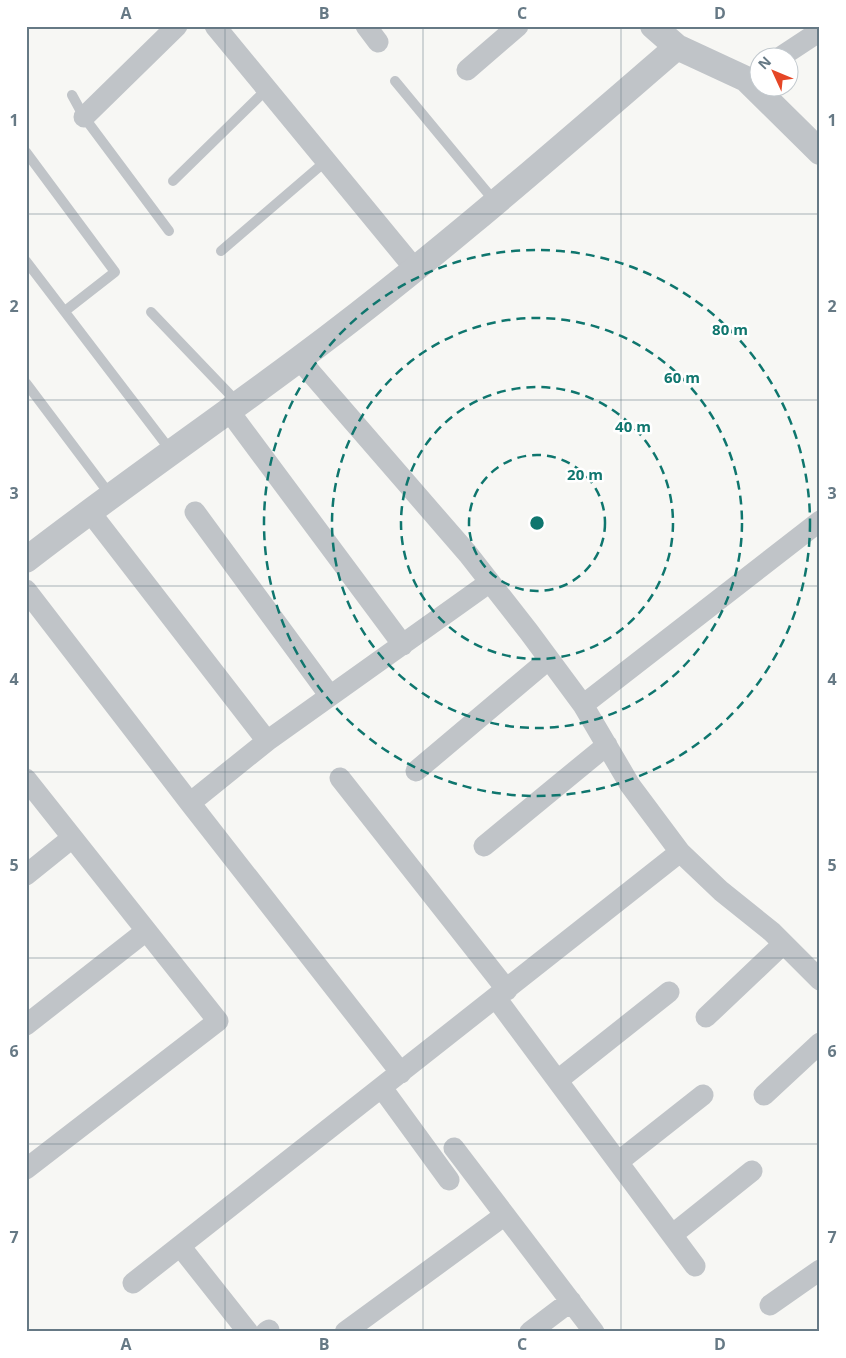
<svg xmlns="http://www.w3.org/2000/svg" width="846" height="1358" font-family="'Open Sans',sans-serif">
  <rect width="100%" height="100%" fill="#f7f7f4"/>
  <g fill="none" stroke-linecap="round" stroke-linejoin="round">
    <path stroke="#c0c4c8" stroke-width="10" d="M395,81L496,203
      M72,95L84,117L169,231
      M26,152L115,272L65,311
      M173,181L267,89
      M221,251L326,161
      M26,261L171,451
      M151,312L238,403
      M26,383L111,496"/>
    <path stroke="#c0c4c8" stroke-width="21" d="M215,26L415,269
      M366,26L378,42
      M779,58L820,31
      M467,70L518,26
      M84,117L177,26
      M299,359L468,554L529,632L583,705L630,785L680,852L721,891L772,932L820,980
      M229,411L403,645
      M90,512L267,741
      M195,512L330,696
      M26,590L190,803L401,1073
      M583,705L820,521
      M416,771L549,659
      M340,778L507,990
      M26,779L218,1021L26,1169
      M190,803L267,741L490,582
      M484,846L607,745
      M26,875L72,838
      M496,998L695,1266
      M706,1017L783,944
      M26,1025L146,931
      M558,1080L669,992
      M382,1088L449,1180
      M764,1095L820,1043
      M454,1148L594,1332
      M618,1162L703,1095
      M672,1235L752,1171
      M180,1246L248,1332
      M133,1283L680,852
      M770,1305L820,1270
      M266,1332L269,1330
      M345,1332L505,1215
      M530,1332L571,1301"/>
    <path stroke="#c0c4c8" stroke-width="26" d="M653,26L677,47L746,79L820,152
      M26,560C115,491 208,427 298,360C430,262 553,154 677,47"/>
  </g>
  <path fill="none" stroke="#667985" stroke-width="1" stroke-opacity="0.55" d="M225,26V1332M423,26V1332M621,26V1332M26,214H820M26,400H820M26,586H820M26,772H820M26,958H820M26,1144H820"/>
  <g fill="none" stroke="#0f766e" stroke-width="2.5" stroke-dasharray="9 6">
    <circle cx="537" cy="523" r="68"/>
    <circle cx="537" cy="523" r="136"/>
    <circle cx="537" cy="523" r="205"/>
    <circle cx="537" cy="523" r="273"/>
  </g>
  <circle cx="537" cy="523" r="8" fill="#0f766e" stroke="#fff" stroke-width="2.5"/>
  <g font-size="15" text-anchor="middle" font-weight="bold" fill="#0f766e" stroke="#fff" stroke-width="5" stroke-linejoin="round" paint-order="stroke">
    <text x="730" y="335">80 m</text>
    <text x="682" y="383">60 m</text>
    <text x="633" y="432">40 m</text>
    <text x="585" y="480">20 m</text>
  </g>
  <rect width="846" height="1358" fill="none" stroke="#ffffff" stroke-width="55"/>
  <g transform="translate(774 72) rotate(314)"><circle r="24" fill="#ffffff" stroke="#c2c9ce"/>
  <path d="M0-4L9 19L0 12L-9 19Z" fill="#e54626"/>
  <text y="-8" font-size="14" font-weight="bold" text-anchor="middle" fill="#667985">N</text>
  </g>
  <rect x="28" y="28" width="790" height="1302" fill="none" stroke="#667985" stroke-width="2"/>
  <g font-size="16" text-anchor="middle" font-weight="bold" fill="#667985">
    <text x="126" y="19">A</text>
    <text x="324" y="19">B</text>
    <text x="522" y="19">C</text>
    <text x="720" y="19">D</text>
    <text x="14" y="126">1</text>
    <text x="832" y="126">1</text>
    <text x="14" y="312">2</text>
    <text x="832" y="312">2</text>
    <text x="14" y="499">3</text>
    <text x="832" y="499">3</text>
    <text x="14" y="685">4</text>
    <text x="832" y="685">4</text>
    <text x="14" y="871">5</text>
    <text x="832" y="871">5</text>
    <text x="14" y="1057">6</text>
    <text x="832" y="1057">6</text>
    <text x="14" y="1243">7</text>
    <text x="832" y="1243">7</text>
    <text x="126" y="1350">A</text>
    <text x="324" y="1350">B</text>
    <text x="522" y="1350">C</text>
    <text x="720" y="1350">D</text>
  </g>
</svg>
